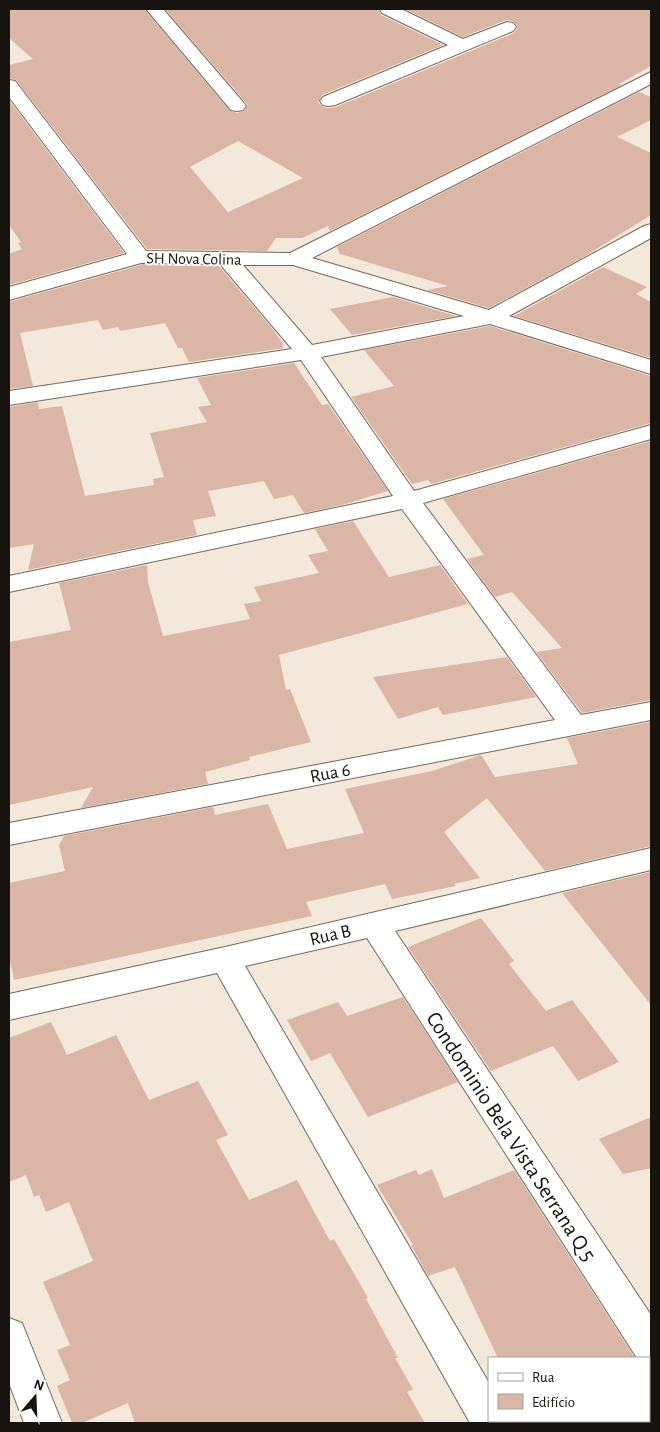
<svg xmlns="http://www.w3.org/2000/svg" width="660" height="1432" font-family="'Alegreya Sans',sans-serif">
  <rect width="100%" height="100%" fill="#f4e8da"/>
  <path fill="#dbb5a6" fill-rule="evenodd" d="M9,9H144L230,111L237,113L244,111L248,105L165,9H378L381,15L443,45L322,95L318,102L323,107L329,108L336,107L514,33L518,27L513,21L506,20L463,37L405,9H651V66L619,84L622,85L330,231L328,226L302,238H276L267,251L147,249L16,80L9,78V65L33,59L9,38ZM238,141L303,178L228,212L190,167Z
    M639,92L651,97V120L617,137L651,153V215L582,258L489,308L427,290L448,286L340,254L337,247Z
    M9,100L124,253L9,285V254L22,249L18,243L21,242L9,225Z
    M141,265L219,266L271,327L284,345H282L284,348L189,362L182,348H178L165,323L120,331L118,327L103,330L98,320L20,333L33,386L9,389V302Z
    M603,267L647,287L636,294L651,302V358L514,316Z
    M393,297L456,316L352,335L330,309Z
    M490,326L651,376V423L431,484L428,480L412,484L351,397L394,386L364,350Z
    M294,363L322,405L328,404L388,491L342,505L304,513L293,495L274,499L264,481L208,491L216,516L193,520L197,535L28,570L34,544L9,548V407L38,402L39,409L62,406L85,496L154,485L153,479L164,477L150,433L207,422L198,407L211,405L197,378Z
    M651,441V700L582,713L536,652L562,648L512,592L495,597L467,559L484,555L443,499Z
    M353,521L389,577L440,565L468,604L279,655L286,690L290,689L311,742L249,757L250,760L205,772L208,784L81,808L93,787L9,805V642L71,630L59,583L147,565L148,582L163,636L250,619L244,604L261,601L254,587L319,573L308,555L328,551L315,529Z
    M507,657L536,697L443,715L438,707L398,719L373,677Z
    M651,722V846L545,871L487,798L444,832L480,878L454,884L456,886L392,899L385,884L306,902L312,916L14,980L9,956V883L65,871L59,845L64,836L213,807L215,815L268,804L287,849L364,833L345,789L432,771L481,755L495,777L578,764L567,738Z
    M651,872V1005L562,893Z
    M481,918L514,961L509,964L546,1011L572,1000L619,1062L578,1081L553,1046L491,1071L408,947Z
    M403,997L458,1082L368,1117L330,1053L311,1061L287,1020L338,1002L347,1016Z
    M51,1022L67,1055L116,1035L149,1100L198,1081L228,1135L216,1140L249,1200L297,1180L330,1241L334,1239L368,1298L366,1299L398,1358H395L413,1389L407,1392L425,1423H135L128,1403L82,1423H72L57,1386L70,1380L57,1350L70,1345L43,1282L93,1261L69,1202L46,1212L39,1195L34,1197L26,1175L9,1182V1038Z
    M651,1117V1168L623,1174L599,1139Z
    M432,1169L444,1198L514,1170L635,1358H498L455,1267L428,1276L411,1245H413L377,1185L416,1170L419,1175Z"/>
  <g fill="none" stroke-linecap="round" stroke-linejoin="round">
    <defs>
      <path id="minor" d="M146,9H163L243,102L246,106L243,110L237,111L231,110Z
        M380,9H401L463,39L507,22L513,23L516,27L513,31L335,105L329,106L323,105L320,101L323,97L448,45L382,13Z
        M651,72V84L312,258L489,310L644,226L651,224V238L509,316L651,360V374L490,324L321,357L414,491L651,425V439L423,503L581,715L651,702V720L9,845V823L555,720L402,509L9,592V576L393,496L301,360L9,405V391L292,349L220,264L141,263L9,300V287L127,254L9,97V80L15,81L146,251L290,253ZM243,265H293L464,316L312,345Z
        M651,848V870L395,931L651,1315V1364L649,1363V1358H637L367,938L245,966L489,1383V1421H508L507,1423H470L217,973L9,1020V994L225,947Z
        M9,1318L22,1323L62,1423H24L9,1383Z"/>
    </defs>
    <use href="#minor" stroke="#72685c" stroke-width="2"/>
    <use href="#minor" fill="#fff" fill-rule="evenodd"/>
  </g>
  <g text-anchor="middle" stroke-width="4" stroke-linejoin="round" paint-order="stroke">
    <g font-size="16" fill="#17130e" stroke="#fff">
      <text transform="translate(194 258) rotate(1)" y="6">SH Nova Colina</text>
    </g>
    <g font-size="19" fill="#17130e" stroke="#fff">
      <text transform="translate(330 772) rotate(-11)" y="7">Rua 6</text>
      <text transform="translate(330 934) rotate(-13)" y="7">Rua B</text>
    </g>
    <g font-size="22" fill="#17130e" stroke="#fff">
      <text transform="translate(512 1136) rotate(57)" y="8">Condominio Bela Vista Serrana Q 5</text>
    </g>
  </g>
  <rect width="660" height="1432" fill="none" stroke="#17130e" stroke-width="20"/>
  <rect x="488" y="1357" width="162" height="65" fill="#ffffff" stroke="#a2a19f"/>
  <rect x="498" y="1373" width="25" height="8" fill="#ffffff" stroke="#a2a19f"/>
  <text x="532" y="1382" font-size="15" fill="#17130e">Rua</text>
  <rect x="498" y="1394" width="25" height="15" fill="#dbb5a6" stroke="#a2a19f"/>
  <text x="532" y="1407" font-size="15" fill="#17130e">Edifício</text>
  <g transform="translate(35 1397) rotate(19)" stroke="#ffffff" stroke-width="4" paint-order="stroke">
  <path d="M0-4L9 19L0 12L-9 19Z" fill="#17130e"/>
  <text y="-8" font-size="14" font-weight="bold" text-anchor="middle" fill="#17130e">N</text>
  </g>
</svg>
